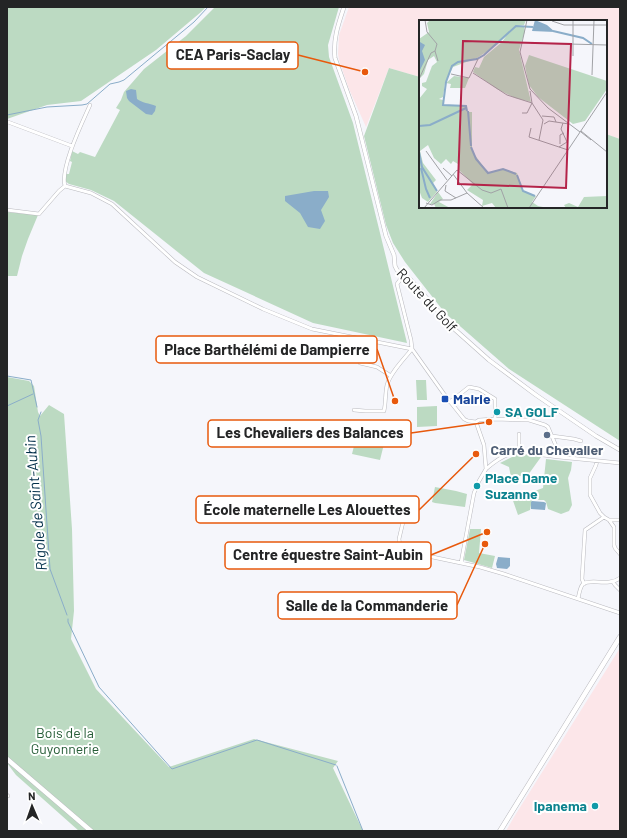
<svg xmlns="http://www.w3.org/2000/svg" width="627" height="838" font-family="Barlow,sans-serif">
  <rect width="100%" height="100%" fill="#f5f6fb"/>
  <path fill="#fce6e9" d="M349,7H620V139L606,134V21H420V77L389,68L366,127L349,89L339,60L338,54L339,35Z
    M620,648V831H506L514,817Z"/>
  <path fill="#bcdac2" d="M7,7H206L201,12L156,50L81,101L47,105L7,119Z
    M215,7H339L328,45L329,57L353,123L407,343L313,323L204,273L114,201L91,190L69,184L65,181L66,174H69L72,162L70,161L72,151L78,154L80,152L95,157L120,110L116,108L121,100L124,92L144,69L186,36Z
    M389,68L420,77V207H606V134L620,139V441L509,369L445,313L405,262L393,243L386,225L364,136Z
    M7,212L38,215L28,239L22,256L17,276H7Z
    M7,377L29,381L34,386L38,412L40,416L49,405L64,414L72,529L74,611L71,639L96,689L169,767L254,739L338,761L333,768L363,831H79L16,775L7,763Z
    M416,380H426L427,400H417Z
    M437,406V426L417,427V407Z
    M356,438L384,444L380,460L352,454Z
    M518,454H523L541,457L528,475L511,477L509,467L500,463Z
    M546,459L572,462L571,470L568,478L572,505L569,511L561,514L548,509L546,502L544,500H532L530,510L518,515L510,492L513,491L532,492L543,488Z
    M435,487L456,491L467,494L465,507L435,503L432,502Z
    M470,529H481L479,553L495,556L492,568L464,560Z"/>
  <path fill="#8aadc9" d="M131,89L136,90L137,99C142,103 149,103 156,106L155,111L152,115L146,114L129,101L127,98L126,91Z
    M314,191H328L329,197L321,210L325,221L320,229L308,227L300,213L285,201V196Z
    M532,501L544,502L546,503L545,510L531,509V502Z
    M498,557L510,558V566L507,569L497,568L496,564Z"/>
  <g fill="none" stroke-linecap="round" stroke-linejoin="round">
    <path stroke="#8aadc9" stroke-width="1" d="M7,115L47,107L82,105L87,104L110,84L119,82L124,80L194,22L208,7
      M7,376L31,380L37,407
      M7,406L33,394
      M41,412L38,420L41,436L50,569L67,615
      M68,619V622L99,687L172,769L257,740L336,765
      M337,766L363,831"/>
    <defs>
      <path id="minor" d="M8,122L72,146
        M65,186L91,193L112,204L175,262L197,277L263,309L312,329L412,349
        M65,186C60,168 82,123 90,105
        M7,210L39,214L59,191L65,186
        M404,276L400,280L397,284L411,340L412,349L444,394L464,419L468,421L476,422L484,445L486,469L479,481L474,493L461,563
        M360,363L377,367L391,376
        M450,402L469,387L479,389L495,399V419
        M354,410L365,411H384C386,402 385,394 387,385C390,373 404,359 412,349
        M529,420L533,410
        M476,422L479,420L495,419L529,420L545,425L548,427L559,453V457
        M519,434V452
        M552,436L574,439L581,441
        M597,461L596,465L590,478V495L600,513L604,517L609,520L614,527V545L615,548L620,554
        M486,469C495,461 507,453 519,452L559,457L620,463
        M412,498L407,505L399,539L400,546L404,551L480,567L504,574L620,613
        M609,520H620
        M613,582L615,585L620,590
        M584,584L582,579L585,530L604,517
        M578,599C579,594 580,587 583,584C591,578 608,587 620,578
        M7,795L8,796"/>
      <path id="tertiary" d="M344,7C338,25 333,39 335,58L356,116L386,236L394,255L395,266L397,270L400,273L409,278L452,327L489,360L536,395L596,436L620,450"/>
      <path id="primary" d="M7,759L91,831
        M500,831L620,637"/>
    </defs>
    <use href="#minor" stroke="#bababf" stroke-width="4"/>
    <use href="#tertiary" stroke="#bababf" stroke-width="4.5"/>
    <use href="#primary" stroke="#bababf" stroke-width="5.5"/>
    <use href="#minor" stroke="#fff" stroke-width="3"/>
    <use href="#tertiary" stroke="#fff" stroke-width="3.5"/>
    <use href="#primary" stroke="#fff" stroke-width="4.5"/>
  </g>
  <rect fill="#1a4fb4" stroke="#fff" stroke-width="1.5" x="441" y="395" width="8" height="8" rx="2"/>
  <g fill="#0f9aa8" stroke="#fff" stroke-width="1.5">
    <circle cx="497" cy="412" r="4"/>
    <circle cx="477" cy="486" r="4"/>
    <circle cx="595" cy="806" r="4"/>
  </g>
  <circle fill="#5c6f8a" stroke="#fff" stroke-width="1.5" cx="547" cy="435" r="4"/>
  <g text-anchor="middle" stroke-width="4" stroke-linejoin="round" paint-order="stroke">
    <g font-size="14" fill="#242526" stroke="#fff">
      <text transform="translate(427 300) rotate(47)" y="5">Route du Golf</text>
    </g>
    <g font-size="14" font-weight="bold" fill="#164399" stroke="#fff" text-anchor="start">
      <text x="453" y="404">Mairie</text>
    </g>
    <g font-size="14" font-weight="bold" fill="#0d838f" stroke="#fff" text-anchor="start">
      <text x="505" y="417">SA GOLF</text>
      <text x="485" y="483">Place Dame<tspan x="485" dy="16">Suzanne</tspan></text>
      <text x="587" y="811" text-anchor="end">Ipanema</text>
    </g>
    <g font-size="14" font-weight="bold" fill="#4e5e75" stroke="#fff">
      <text x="547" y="455">Carré du Chevalier</text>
    </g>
    <g font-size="14" fill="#255c36" stroke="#fff">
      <text x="65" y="738">Bois de la<tspan x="65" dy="16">Guyonnerie</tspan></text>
    </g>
    <g font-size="15" font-style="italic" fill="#002e49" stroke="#fff">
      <text transform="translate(36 503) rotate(-95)" y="5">Rigole de Saint-Aubin</text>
    </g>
  </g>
  <g transform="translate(419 20)">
    <rect width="188" height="188" fill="#f5f6fb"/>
    <path d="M11,0H107L105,5L98,6L105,7L106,11L100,30L112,82L96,78L78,69L54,52L56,47L60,48L65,37L83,22L90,12L79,24L58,38L34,47L26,63L24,77L20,79L24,80L25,85L47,86L49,92H53V131L69,153L83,149L98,153L104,171L117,176L113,182L119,186L129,188H77L73,183L63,186L64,180L48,170L54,164L39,149V144L34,141L32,144L27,139L22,144L15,138L9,125L1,131L4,143L17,160L14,163L18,172L9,182L3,178L0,170V79L8,69L3,66V63L7,62L13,46L18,42L15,36L9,40L5,54L0,59V19L10,12L8,3ZM110,35L188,61V69L166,101L154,104L119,77L110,65L106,46ZM35,56L50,58L46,68H31L32,64L27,63ZM19,172L24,179L20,182L31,188H17L15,184H11ZM188,176V188H147L145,185L150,183L159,187L165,177Z" fill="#bcdac2"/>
    <path d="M116,0L128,5L136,12L113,11ZM1,22L6,25L3,31L6,40L0,52Z" fill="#8aadc9"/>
    <path fill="none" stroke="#8aadc9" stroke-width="2" d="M134,11L164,18L173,24M48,91L47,86L24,85L27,62L33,46L39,42L58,39L65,35L97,6L114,7M49,91L52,126M0,106L11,105L47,88M52,127L57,139L69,153L84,149L97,154M0,132L3,147L18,171M2,148L7,169L11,178M98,155L104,171L116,176"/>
    <path fill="none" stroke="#a1a2a6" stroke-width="1" d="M6,0L8,12M108,0L101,32L111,69L129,88L161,112M133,1L145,5H188M8,12L18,24L16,31L19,41M112,23L188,25M154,36V0M54,53L88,75L113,83M32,54L50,58L59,39M173,55L175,0M0,59L12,33L16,31M111,71L113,83L124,100L120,120M103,93H108L113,83M123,96L135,97L137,102M125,104L130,101L150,104M112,108L110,117L149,130M162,111L188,132M162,112L172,120M141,124V115L145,113M140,127L148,122L142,109L144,103M7,131L28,160M24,148L33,156M34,154L48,173L65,188M27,165L26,171L37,178M7,183L13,185L21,180H32L48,173M5,188L38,150L63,170L72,173L82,169L89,188M110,188L188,72"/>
    <path fill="#b42349" fill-opacity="0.15" stroke="#b42349" stroke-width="2" d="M44,21L152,24L147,168L39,164Z"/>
    <rect width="188" height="188" fill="none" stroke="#242526" stroke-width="2"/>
  </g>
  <path fill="none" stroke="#e8590c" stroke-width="1.5" d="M365 72L298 55M395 401L377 349M489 422L411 433M476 454L419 510M487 532L431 555M485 544L457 605"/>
  <g fill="#e8590c" stroke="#fff" stroke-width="1.5">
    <circle cx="365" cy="72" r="4"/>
    <circle cx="395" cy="401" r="4"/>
    <circle cx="489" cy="422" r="4"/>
    <circle cx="476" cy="454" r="4"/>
    <circle cx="487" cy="532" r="4"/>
    <circle cx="485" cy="544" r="4"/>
  </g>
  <g fill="#fff" stroke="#e8590c" stroke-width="1.5">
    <rect x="167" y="42" width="131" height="27" rx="4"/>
    <rect x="156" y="336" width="221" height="27" rx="4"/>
    <rect x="208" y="420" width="203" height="27" rx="4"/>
    <rect x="196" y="496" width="223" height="27" rx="4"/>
    <rect x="225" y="542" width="206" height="27" rx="4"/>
    <rect x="278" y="592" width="179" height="27" rx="4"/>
  </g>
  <g font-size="15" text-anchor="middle" font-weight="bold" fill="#242526">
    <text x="233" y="60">CEA Paris-Saclay</text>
    <text x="267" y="355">Place Barthélémi de Dampierre</text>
    <text x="310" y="438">Les Chevaliers des Balances</text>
    <text x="307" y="515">École maternelle Les Alouettes</text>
    <text x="328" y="560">Centre équestre Saint-Aubin</text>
    <text x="367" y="611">Salle de la Commanderie</text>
  </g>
  <rect width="627" height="838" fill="none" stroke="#242526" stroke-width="16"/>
  <g transform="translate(32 806) rotate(358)" stroke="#ffffff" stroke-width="3" paint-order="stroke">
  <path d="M0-3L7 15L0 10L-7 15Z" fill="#242526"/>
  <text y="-6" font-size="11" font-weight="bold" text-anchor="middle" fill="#242526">N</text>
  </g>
</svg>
